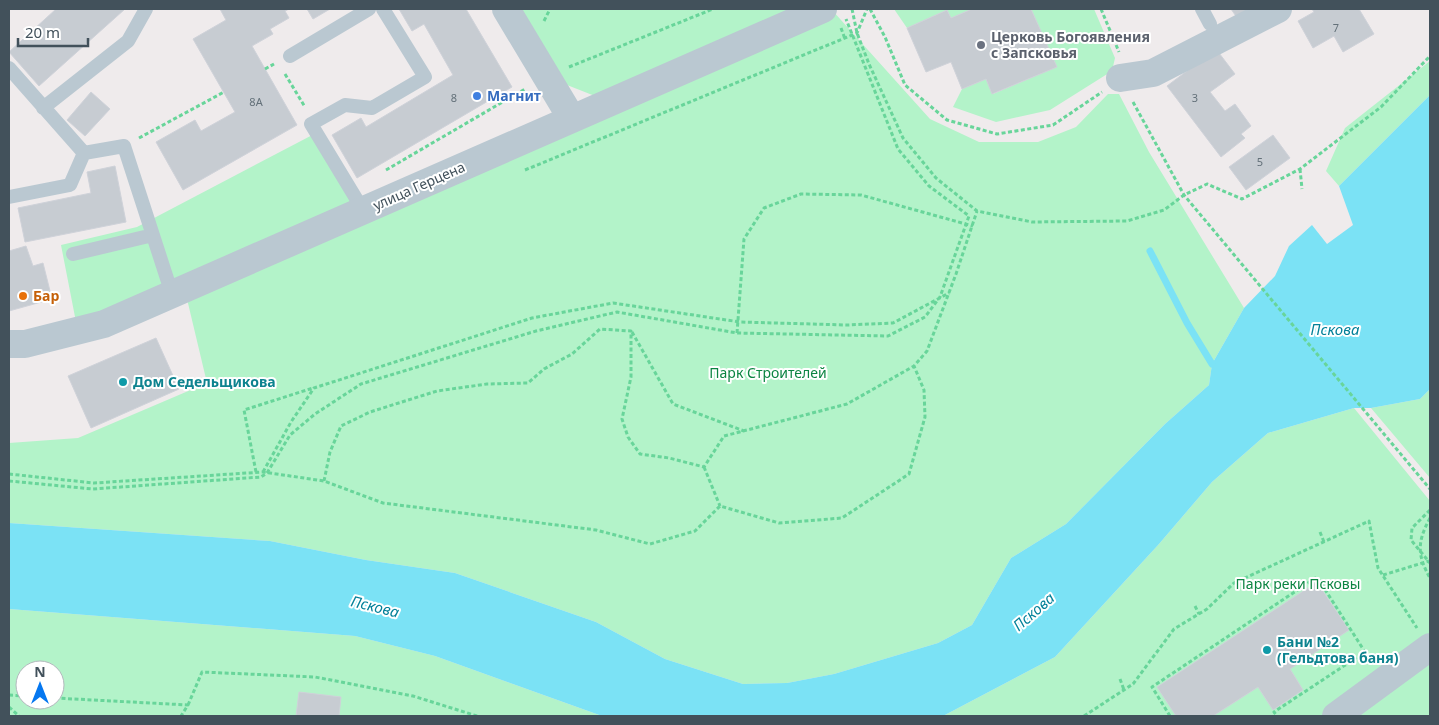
<svg xmlns="http://www.w3.org/2000/svg" width="1439" height="725" font-family="'Noto Sans',sans-serif">
  <rect width="100%" height="100%" fill="#efebec"/>
  <path fill="#b3f3c9" fill-rule="evenodd" d="M519,9H793L600,98L567,85Z
    M894,9H972L951,18L947,10L907,28Z
    M1031,9H1094L1115,58L1112,71L1050,110L996,122L953,107L962,89L986,79L993,94L1056,67Z
    M832,10L930,119L979,142H1038L1076,127L1108,94H1119L1149,152L1244,308L1212,364L1209,385L1165,424L1066,524L1011,558L972,625L938,643L834,674L787,683L743,684L665,659L596,622L455,573L366,560L270,541L9,523V443L78,438L207,383L187,299Z
    M1430,61V95L1339,186L1326,171L1345,128Z
    M320,131L363,202L76,322L61,245L137,227Z
    M1430,389V478L1371,408L1420,399Z
    M1354,408L1430,501V716H943L1055,657L1159,544L1212,482L1268,433Z
    M9,609L355,636L435,656L602,716H9ZM25,670H55V700H25Z"/>
  <path fill="#7be2f5" d="M1430,95V389L1420,399L1371,408H1354L1268,433L1212,482L1159,544L1055,657L943,716H602L435,656L355,636L9,609V523L270,541L366,560L455,573L596,622L665,659L743,684L787,683L834,674L938,643L972,625L1011,558L1066,524L1165,424L1209,385L1212,364L1244,308L1275,276L1289,246L1312,225L1327,244L1353,225L1339,186Z"/>
  <g fill="none" stroke-linecap="round" stroke-linejoin="round">
    <path stroke="#7be2f5" stroke-width="7" d="M1150,251L1187,323L1212,364"/>
  </g>
  <path fill="#c7ccd2" stroke="#cfd2d9" d="M56,9H125L39,86L9,52Z
    M220,9H289L285,11L289,18L270,29L273,34L252,46L297,125L183,190L156,142L195,120L201,131L235,112L193,39L226,20Z
    M307,9H330L313,19Z
    M399,9H466L512,87L357,178L332,135L361,118L366,127L453,75L424,24L412,31Z
    M972,9H1031L1057,67L992,94L986,79L962,89L951,62L926,72L907,28L947,10L951,18Z
    M1231,9H1267L1240,22Z
    M1312,9H1359L1374,34L1343,52L1334,36L1313,48L1298,21L1314,12Z
    M1216,49L1235,74L1210,92L1225,111L1235,104L1251,126L1241,134L1245,138L1221,157L1167,86Z
    M91,92L110,109L85,136L67,120Z
    M1273,135L1290,158L1246,190L1229,167Z
    M115,166L126,222L25,242L18,208L91,193L87,172Z
    M26,246L33,266L43,263L52,299L9,311V251Z
    M156,338L179,389L91,428L68,376Z
    M1317,582L1349,630L1290,669L1303,690L1273,710L1258,687L1213,716H1176L1157,687Z
    M299,692L341,697L339,716H296Z"/>
  <g fill="none" stroke-linecap="round" stroke-linejoin="round">
    <path stroke="#68d59a" stroke-width="3" stroke-dasharray="4 2.5" stroke-linecap="butt" d="M852,9L857,33L869,64L903,138L936,178L977,211L1032,222L1127,221L1164,210L1184,195L1207,184L1242,199L1300,169L1381,107L1430,56
      M870,9L885,37L905,85L947,120L997,134L1053,125L1102,92
      M1101,9L1119,52
      M544,21L550,9
      M841,28L845,39
      M569,67L713,9
      M265,69L274,64
      M285,74L305,107
      M1133,102L1184,195L1430,489
      M139,138L224,92
      M1300,169L1302,189
      M386,170L525,89
      M525,170L857,33L867,9
      M632,332L673,404L744,431
      M737,333L744,239L764,208L801,194L861,195L973,226
      M704,467L720,506
      M256,472L244,410L313,388
      M263,472L291,422L314,388L532,318L613,303L740,322L847,325L893,323L949,293
      M9,474L94,483L263,472L324,481L383,503L596,530L650,544L695,531L720,506L779,523L842,518L909,474L925,417L924,390L914,366L927,351L956,274L977,211
      M9,481L93,489L261,477L267,473L290,435L315,414L361,384L536,331L617,312L737,333L888,336L925,317L940,297L969,216L929,186L898,149L846,19
      M324,481L330,452L341,426L370,412L437,391L487,384L528,383L544,369L572,354L600,329L631,331V377L622,419L628,437L640,454L669,458L704,467L724,436L847,404L914,366
      M1430,510L1412,528L1411,540L1430,563
      M1430,518C1417,542 1417,555 1430,578
      M1320,532L1324,542
      M1383,575L1429,561
      M1195,606L1199,614
      M1120,679L1124,690
      M9,695L25,696
      M55,698L188,705L181,716
      M188,705L202,672L315,677L413,696L477,716
      M9,707L19,716
      M1084,716L1133,684L1174,629L1207,609L1234,583L1369,521L1378,568L1417,628
      M1170,716L1152,687L1317,577L1365,652L1274,712L1277,716"/>
    <path stroke="#bac8d1" stroke-width="14" d="M1202,9L1210,24
      M290,56L369,9
      M9,68L84,153L124,146L172,294
      M43,108L128,41L146,9
      M9,197L70,185L84,153
      M363,210L311,124L345,105L372,108L425,77L383,9
      M73,254L153,235"/>
    <path stroke="#bac8d1" stroke-width="28" d="M506,9L572,119
      M1120,78L1153,73L1278,9
      M9,344H25L104,324L823,9
      M1336,716L1430,647"/>
  </g>
  <circle fill="#6b7280" stroke="#fff" stroke-width="2" cx="981" cy="45" r="5"/>
  <circle fill="#3f7fe0" stroke="#fff" stroke-width="2" cx="477" cy="96" r="5"/>
  <circle fill="#e8710a" stroke="#fff" stroke-width="2" cx="23" cy="296" r="5"/>
  <g fill="#0f9aa8" stroke="#fff" stroke-width="2">
    <circle cx="123" cy="382" r="5"/>
    <circle cx="1267" cy="650" r="5"/>
  </g>
  <g text-anchor="middle" stroke-width="4" stroke-linejoin="round" paint-order="stroke">
    <g font-size="11" fill="#637079">
      <text x="1336" y="32">7</text>
      <text x="454" y="102">8</text>
      <text x="1195" y="102">3</text>
      <text x="256" y="106">8А</text>
      <text x="1260" y="166">5</text>
    </g>
    <g font-size="14" font-weight="bold" fill="#5b616d" stroke="#fff" text-anchor="start">
      <text x="991" y="42">Церковь Богоявления<tspan x="991" dy="16">с Запсковья</tspan></text>
    </g>
    <g font-size="14" font-weight="bold" fill="#366cbe" stroke="#fff" text-anchor="start">
      <text x="487" y="101">Магнит</text>
    </g>
    <g font-size="14" fill="#42515b" stroke="#fff">
      <text transform="translate(419 186) rotate(-24)" y="5">улица Герцена</text>
    </g>
    <g font-size="14" font-weight="bold" fill="#c56008" stroke="#fff" text-anchor="start">
      <text x="33" y="301">Бар</text>
    </g>
    <g font-size="14" fill="#0c8442" stroke="#fff">
      <text x="768" y="378">Парк Строителей</text>
      <text x="1298" y="589">Парк реки Псковы</text>
    </g>
    <g font-size="14" font-weight="bold" fill="#0d838f" stroke="#fff" text-anchor="start">
      <text x="133" y="387">Дом Седельщикова</text>
      <text x="1277" y="647">Бани №2<tspan x="1277" dy="16">(Гельдтова баня)</tspan></text>
    </g>
    <g font-size="15" font-style="italic" fill="#038099" stroke="#fff">
      <text x="1335" y="335">Пскова</text>
      <text transform="translate(375 607) rotate(14)" y="5">Пскова</text>
      <text transform="translate(1034 612) rotate(-41)" y="5">Пскова</text>
    </g>
  </g>
  <rect width="1439" height="725" fill="none" stroke="#42515b" stroke-width="20"/>
  <g transform="translate(40 685)"><circle r="24" fill="#ffffff" stroke="#b3b9bd"/>
  <path d="M0-4L9 19L0 12L-9 19Z" fill="#0577f0"/>
  <text y="-8" font-size="14" font-weight="bold" text-anchor="middle" fill="#42515b">N</text>
  </g>
  <path d="M18 38v8h70v-8" fill="none" stroke="#42515b" stroke-width="2.5"/>
  <text x="25" y="38" font-size="15" fill="#42515b" stroke="#ffffff" stroke-width="4" paint-order="stroke">20 m</text>
</svg>
